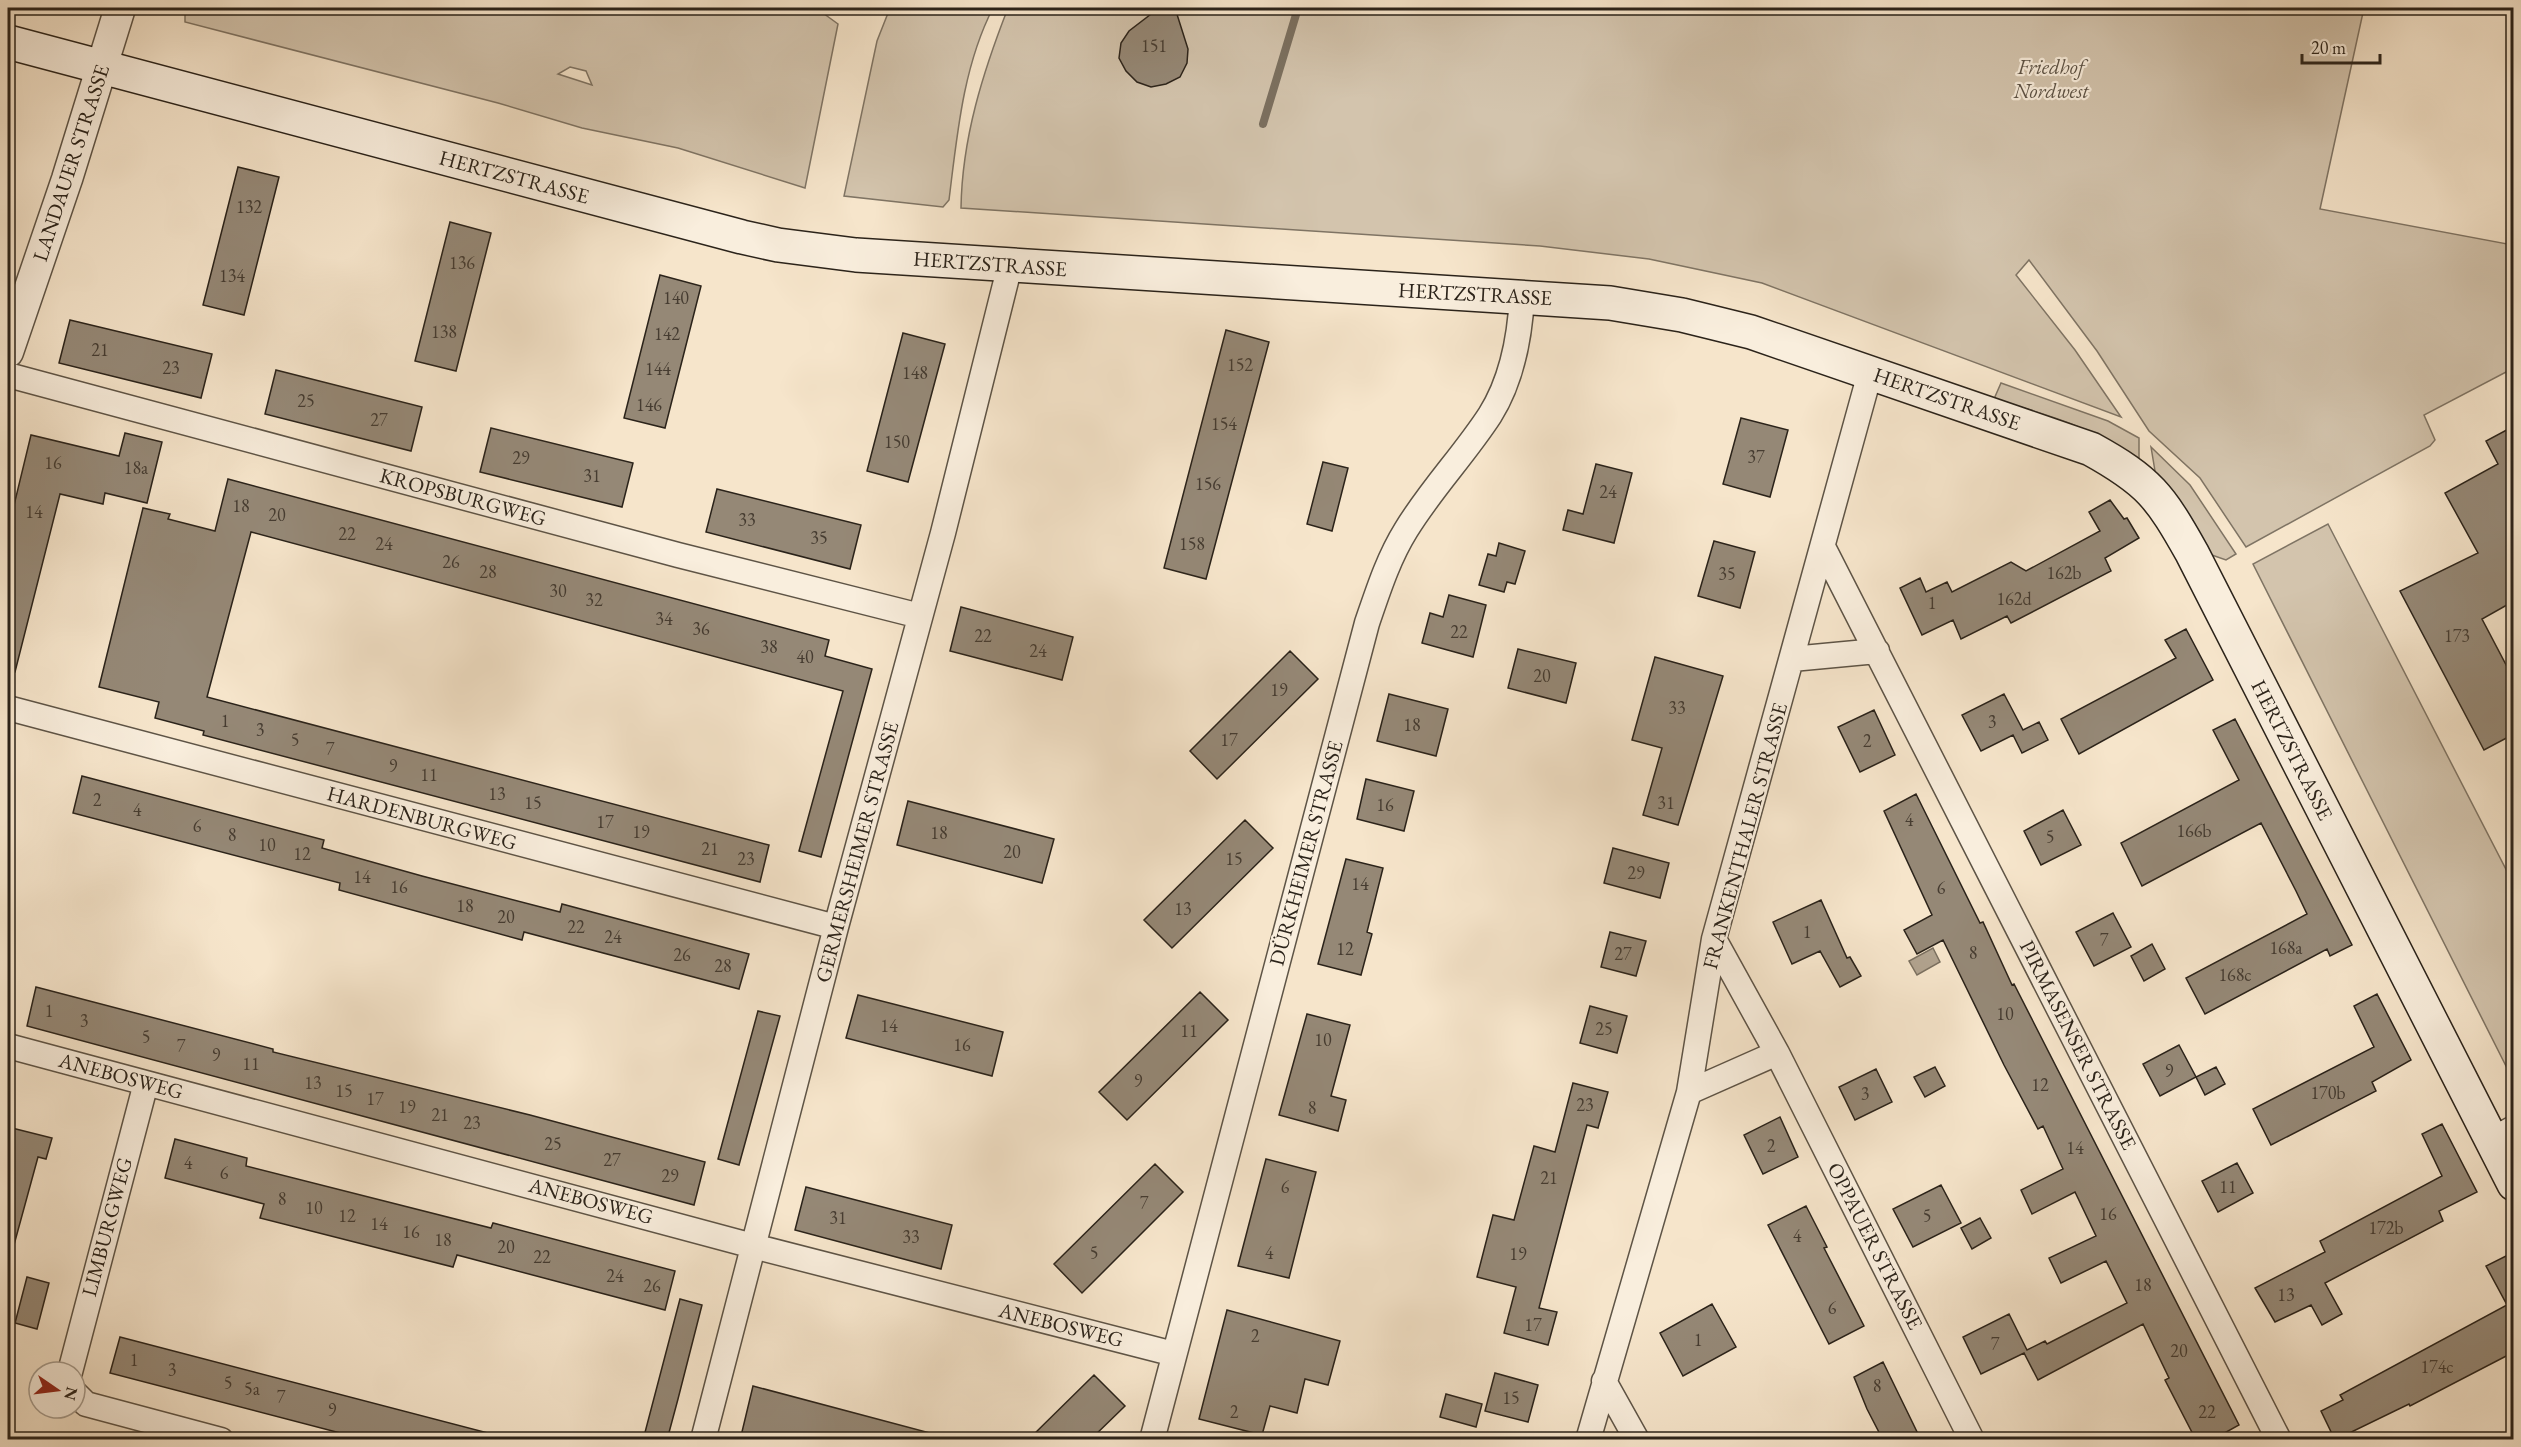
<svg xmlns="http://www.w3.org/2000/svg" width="2521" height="1447" font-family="'EB Garamond',serif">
  <rect width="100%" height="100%" fill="#f6e5cb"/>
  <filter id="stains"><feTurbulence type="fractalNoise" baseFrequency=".00333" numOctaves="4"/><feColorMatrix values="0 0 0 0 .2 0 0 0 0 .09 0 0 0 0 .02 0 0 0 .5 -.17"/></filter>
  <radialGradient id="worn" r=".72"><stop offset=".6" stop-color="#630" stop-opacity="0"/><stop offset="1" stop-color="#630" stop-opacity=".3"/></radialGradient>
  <path fill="#d3c4ad" stroke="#7f7464" stroke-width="1.5" fill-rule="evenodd" d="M185,8H816L838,24L805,188L678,148L582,128L498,103L185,22ZM570,67L586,71L592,85L558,74Z
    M890,8H993C963,66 957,136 949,200L943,207L844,196L877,41Z
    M1008,8H2364L2320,209L2513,245V384L2506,372L2424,415L2435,440L2430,446L2246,547L2200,478L2149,431L2097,351L2029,260L2016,275L2075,350L2121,417L1762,283L1649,259L1540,246L961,208C962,138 983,72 1008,8Z
    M2001,383L2108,421L2139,438V464C2094,426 2050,416 1994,399Z
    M2151,447L2190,485L2236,554L2226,560L2209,554L2157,483Z
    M2328,524L2513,883V1080L2253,564Z"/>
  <path fill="#b1a38f" stroke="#7b7060" stroke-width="1.5" d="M1933,948L1940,962L1917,975L1909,961Z"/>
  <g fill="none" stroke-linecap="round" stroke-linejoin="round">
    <path stroke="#7b7060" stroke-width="8" d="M1263,124L1298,8"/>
  </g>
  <path fill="#958876" stroke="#2b231a" stroke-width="1.5" d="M1159,8H1175L1188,49L1187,63L1180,77L1166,84L1151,87L1137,82L1126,71L1119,58L1121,43L1129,31Z
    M238,167L279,177L244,315L203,305Z
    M450,222L491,233L456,371L415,361Z
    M660,275L701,286L665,428L624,418Z
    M70,320L212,354L201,398L59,363Z
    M1226,330L1269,342L1206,579L1164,568Z
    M903,333L945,344L908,482L867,471Z
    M276,370L422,407L411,451L265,414Z
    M1741,418L1788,430L1770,497L1723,484Z
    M2514,426V601L2482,619L2514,680V734L2484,750L2400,591L2478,553L2445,493L2498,464L2486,441Z
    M491,428L633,463L622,507L480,472Z
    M125,433L162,442L147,503L105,493L103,504L60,494L15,672L8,671V530L31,435L119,456Z
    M1323,462L1348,468L1332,531L1307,524Z
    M1596,464L1632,473L1614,543L1563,530L1568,510L1583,514Z
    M228,479L829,640L825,656L872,669L821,857L799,851L843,691L251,532L207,697L769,845L760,882L203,735L204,731L155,718L159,702L99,687L143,508L170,514L168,519L215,531Z
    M717,489L861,525L850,569L706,532Z
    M2110,500L2124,519L2127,518L2139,538L2105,558L2111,571L2011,623L2007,616L1961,639L1953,620L1922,635L1900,588L1920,578L1926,592L1947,582L1952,592L2011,562L2026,571L2100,531L2089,512Z
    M1714,541L1755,552L1740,608L1698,596Z
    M1499,543L1525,551L1515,584L1507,582L1504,592L1479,585L1488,554L1496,556Z
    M1449,595L1486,605L1473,657L1422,643L1430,613L1443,617Z
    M961,607L1073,637L1062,680L950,651Z
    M2186,629L2213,680L2079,754L2061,719L2176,658L2165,640Z
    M1518,649L1576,663L1566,703L1508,688Z
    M1290,651L1318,679L1217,779L1190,751Z
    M1655,657L1723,676L1678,825L1643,815L1662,748L1632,740Z
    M1389,694L1448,709L1436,756L1377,741Z
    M2004,694L2023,730L2039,722L2048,740L2022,753L2013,735L1981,751L1962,715Z
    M1874,710L1895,755L1860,772L1838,727Z
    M2235,719L2352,945L2330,956L2327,949L2205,1014L2186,978L2307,914L2296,891L2261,823L2142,886L2121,843L2239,780L2213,730Z
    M82,776L324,840L322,848L422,876L560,912L562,904L749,954L739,989L524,932L522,940L339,890L340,883L73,813Z
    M1366,779L1414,791L1404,831L1357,819Z
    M1916,794L1980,923L1983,922L2012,985L2014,984L2239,1425L2212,1440H2196L2165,1380L2169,1378L2143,1324L2038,1380L2024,1353L1981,1374L1963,1337L2009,1314L2027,1350L2045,1341L2047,1344L2127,1303L2106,1261L2061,1283L2049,1258L2096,1236L2075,1192L2032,1214L2021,1190L2063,1169L2043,1126L2038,1129L2004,1065L1943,940L1917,954L1904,930L1932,915L1884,811Z
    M908,801L1054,839L1042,883L897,845Z
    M2063,810L2081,845L2041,865L2024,831Z
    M1245,820L1273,848L1172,948L1144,920Z
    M1613,848L1669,863L1660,898L1604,883Z
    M1346,859L1383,868L1367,932L1372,934L1361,975L1318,964Z
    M1821,900L1847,958L1850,957L1861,976L1840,987L1820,951L1792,964L1773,922Z
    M2113,913L2131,947L2094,966L2076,932Z
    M1610,932L1646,941L1636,976L1601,967Z
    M2152,944L2165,969L2144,981L2131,956Z
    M36,987L273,1049V1052L530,1115L705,1162L694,1205L27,1026Z
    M1200,992L1228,1020L1127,1120L1099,1092Z
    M2377,994L2411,1060L2372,1082L2376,1091L2271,1145L2253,1109L2374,1047L2354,1006Z
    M858,995L1003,1032L992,1076L846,1038Z
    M1590,1006L1627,1016L1617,1053L1580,1043Z
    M758,1011L780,1016L739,1165L718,1159Z
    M1307,1014L1350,1025L1331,1096L1346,1100L1338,1131L1279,1115Z
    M2179,1045L2196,1077L2160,1096L2143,1064Z
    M1935,1067L1945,1086L1925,1097L1914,1077Z
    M2216,1067L2225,1084L2205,1095L2196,1077Z
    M1876,1069L1892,1102L1855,1120L1839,1087Z
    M1573,1083L1608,1092L1598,1128L1587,1125L1539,1308L1557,1312L1548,1345L1504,1333L1516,1287L1477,1277L1493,1215L1514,1220L1534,1146L1555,1152Z
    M1780,1117L1798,1157L1763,1174L1744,1135Z
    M2442,1124L2477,1192L2439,1211L2443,1221L2325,1283L2342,1314L2322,1325L2311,1305L2275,1322L2255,1288L2325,1252L2320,1241L2442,1176L2422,1134Z
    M8,1127L52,1138L46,1159L38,1157L14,1245L8,1244Z
    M175,1139L247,1158L246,1166L491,1228L493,1223L675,1271L665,1310L457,1255L453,1267L260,1218L264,1204L165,1178Z
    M1266,1159L1316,1172L1289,1278L1238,1266Z
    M2237,1163L2253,1193L2218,1212L2202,1181Z
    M1155,1164L1183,1192L1082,1293L1054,1264Z
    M1941,1185L1961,1223L1913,1247L1893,1209Z
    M806,1187L952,1225L941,1269L795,1230Z
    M1806,1206L1827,1247L1824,1248L1864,1326L1829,1344L1768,1225Z
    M1980,1218L1991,1238L1972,1249L1961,1228Z
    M2514,1252V1352L2410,1406L2409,1404L2335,1440L2321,1411L2343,1400L2340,1395L2507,1305L2486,1266Z
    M27,1277L49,1283L37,1329L15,1323Z
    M680,1299L702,1305L678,1399L667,1440H643Z
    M1712,1304L1736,1347L1683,1376L1660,1333Z
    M1227,1310L1340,1341L1328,1385L1305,1379L1297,1413L1270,1406L1262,1435L1199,1419Z
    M120,1337L488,1433L487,1440H367L110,1373Z
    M1883,1362L1921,1440H1883L1867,1409L1854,1377Z
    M1495,1373L1538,1385L1528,1422L1485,1411Z
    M1094,1375L1125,1406L1090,1440H1028Z
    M753,1386L930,1433L929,1440H756L741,1436Z
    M1446,1394L1482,1404L1476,1427L1440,1417Z"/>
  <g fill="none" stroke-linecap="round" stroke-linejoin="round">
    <defs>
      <path id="minor" d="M8,375L678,555L920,616
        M1823,547L2279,1440
        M1792,659L1877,651
        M8,708L836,927
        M1714,939L1777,1053L1972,1440
        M8,1046L753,1246L1174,1354
        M1689,1092L1777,1053
        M2491,1140L2514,1128
        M70,1372L146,1083
        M1604,1381L1637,1440
        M75,1393L86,1404L221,1440
        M703,1440L836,927L943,533L1010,265
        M1152,1440L1367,623C1378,591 1388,559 1406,530C1431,489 1464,455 1490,415C1512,380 1520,336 1522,296
        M1588,1440L1689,1092L1714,939L1870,373"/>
      <path id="tertiary" d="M8,352L67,179L120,8"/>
      <path id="secondary" d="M8,42L742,237L778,245L856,255L1610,303L1682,315L1751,332L2091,449C2149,481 2160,496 2192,553L2514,1184"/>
    </defs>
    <use href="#minor" stroke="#5e5446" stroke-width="27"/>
    <use href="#tertiary" stroke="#5e5446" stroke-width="33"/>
    <use href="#secondary" stroke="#2b231a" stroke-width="36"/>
    <use href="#minor" stroke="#f9eedd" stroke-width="24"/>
    <use href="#tertiary" stroke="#f9eedd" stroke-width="30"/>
    <use href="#secondary" stroke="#f9eedd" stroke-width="33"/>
  </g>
  <g text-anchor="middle" stroke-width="4.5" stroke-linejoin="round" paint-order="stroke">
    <g font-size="18" fill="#463c31">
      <text x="1154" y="52">151</text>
      <text x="249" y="213">132</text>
      <text x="462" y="269">136</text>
      <text x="232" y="282">134</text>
      <text x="676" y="304">140</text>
      <text x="444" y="338">138</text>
      <text x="667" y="340">142</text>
      <text x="100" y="356">21</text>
      <text x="1240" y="371">152</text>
      <text x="171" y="374">23</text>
      <text x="658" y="375">144</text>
      <text x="915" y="379">148</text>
      <text x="306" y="407">25</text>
      <text x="649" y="411">146</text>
      <text x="379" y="426">27</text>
      <text x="1224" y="430">154</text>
      <text x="897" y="448">150</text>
      <text x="1756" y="463">37</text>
      <text x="521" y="464">29</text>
      <text x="53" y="469">16</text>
      <text x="136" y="474">18a</text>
      <text x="592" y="482">31</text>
      <text x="1208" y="490">156</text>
      <text x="1608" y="498">24</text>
      <text x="241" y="512">18</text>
      <text x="34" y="518">14</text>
      <text x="277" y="521">20</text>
      <text x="747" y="526">33</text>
      <text x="347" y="540">22</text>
      <text x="819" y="544">35</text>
      <text x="384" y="550">24</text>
      <text x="1192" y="550">158</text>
      <text x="451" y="568">26</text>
      <text x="488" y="578">28</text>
      <text x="2064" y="579">162b</text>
      <text x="1727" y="580">35</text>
      <text x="558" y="597">30</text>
      <text x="2014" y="605">162d</text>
      <text x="594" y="606">32</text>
      <text x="1932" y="609">1</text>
      <text x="664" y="625">34</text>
      <text x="701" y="635">36</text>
      <text x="1459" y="638">22</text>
      <text x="983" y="642">22</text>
      <text x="2457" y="642">173</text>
      <text x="769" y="653">38</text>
      <text x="1038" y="657">24</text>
      <text x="805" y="663">40</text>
      <text x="1542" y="682">20</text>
      <text x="1279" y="696">19</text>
      <text x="1677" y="714">33</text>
      <text x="225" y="727">1</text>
      <text x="1992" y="728">3</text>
      <text x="1412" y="731">18</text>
      <text x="260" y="736">3</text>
      <text x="295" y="746">5</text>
      <text x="1229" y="746">17</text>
      <text x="1867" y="747">2</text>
      <text x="330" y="755">7</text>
      <text x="393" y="772">9</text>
      <text x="429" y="781">11</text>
      <text x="497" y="800">13</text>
      <text x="97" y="806">2</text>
      <text x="533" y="809">15</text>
      <text x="1666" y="809">31</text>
      <text x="1385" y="811">16</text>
      <text x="137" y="816">4</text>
      <text x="1909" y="826">4</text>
      <text x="605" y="828">17</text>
      <text x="197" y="832">6</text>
      <text x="2194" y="837">166b</text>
      <text x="641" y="838">19</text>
      <text x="939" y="839">18</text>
      <text x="232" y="841">8</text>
      <text x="2050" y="843">5</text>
      <text x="267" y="851">10</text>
      <text x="710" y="855">21</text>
      <text x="1012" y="858">20</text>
      <text x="302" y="860">12</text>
      <text x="746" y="865">23</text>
      <text x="1234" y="865">15</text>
      <text x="1636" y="879">29</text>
      <text x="362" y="883">14</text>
      <text x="1360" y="890">14</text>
      <text x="399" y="893">16</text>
      <text x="1941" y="894">6</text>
      <text x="465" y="912">18</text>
      <text x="1183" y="915">13</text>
      <text x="506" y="923">20</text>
      <text x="576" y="933">22</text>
      <text x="1807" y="938">1</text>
      <text x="613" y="943">24</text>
      <text x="2104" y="946">7</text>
      <text x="2286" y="954">168a</text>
      <text x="1345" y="955">12</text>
      <text x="1973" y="959">8</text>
      <text x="1623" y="960">27</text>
      <text x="682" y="961">26</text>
      <text x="723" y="972">28</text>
      <text x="2235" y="981">168c</text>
      <text x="49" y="1017">1</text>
      <text x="2005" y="1020">10</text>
      <text x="84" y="1027">3</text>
      <text x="889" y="1032">14</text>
      <text x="1604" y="1035">25</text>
      <text x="1189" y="1037">11</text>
      <text x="146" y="1043">5</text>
      <text x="1323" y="1046">10</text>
      <text x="962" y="1051">16</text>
      <text x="181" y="1052">7</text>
      <text x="216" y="1061">9</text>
      <text x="251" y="1070">11</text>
      <text x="2169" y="1077">9</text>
      <text x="1138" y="1087">9</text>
      <text x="313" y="1089">13</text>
      <text x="2040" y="1091">12</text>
      <text x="344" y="1097">15</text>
      <text x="2328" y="1099">170b</text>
      <text x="1865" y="1100">3</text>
      <text x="375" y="1105">17</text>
      <text x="1585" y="1111">23</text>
      <text x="407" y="1113">19</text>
      <text x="1312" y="1114">8</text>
      <text x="440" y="1121">21</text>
      <text x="472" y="1129">23</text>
      <text x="553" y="1150">25</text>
      <text x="1771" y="1152">2</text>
      <text x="2075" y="1154">14</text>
      <text x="612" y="1166">27</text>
      <text x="188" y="1169">4</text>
      <text x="224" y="1179">6</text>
      <text x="670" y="1182">29</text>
      <text x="1549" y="1184">21</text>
      <text x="1285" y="1193">6</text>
      <text x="2228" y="1193">11</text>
      <text x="282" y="1205">8</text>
      <text x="1144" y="1209">7</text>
      <text x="314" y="1214">10</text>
      <text x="2108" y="1220">16</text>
      <text x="347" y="1222">12</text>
      <text x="1927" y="1222">5</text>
      <text x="838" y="1224">31</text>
      <text x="379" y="1230">14</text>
      <text x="2386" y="1234">172b</text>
      <text x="411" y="1238">16</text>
      <text x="1797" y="1242">4</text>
      <text x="911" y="1243">33</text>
      <text x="443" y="1246">18</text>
      <text x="506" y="1253">20</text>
      <text x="1094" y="1259">5</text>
      <text x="1269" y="1259">4</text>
      <text x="1518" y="1260">19</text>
      <text x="542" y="1263">22</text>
      <text x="615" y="1282">24</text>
      <text x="2143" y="1291">18</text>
      <text x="652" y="1292">26</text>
      <text x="2286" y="1301">13</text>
      <text x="1832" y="1314">6</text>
      <text x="1533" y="1331">17</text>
      <text x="1255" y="1342">2</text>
      <text x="1698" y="1346">1</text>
      <text x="1995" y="1350">7</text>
      <text x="2179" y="1357">20</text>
      <text x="134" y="1366">1</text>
      <text x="2437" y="1373">174c</text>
      <text x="172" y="1376">3</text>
      <text x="228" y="1389">5</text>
      <text x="1877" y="1392">8</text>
      <text x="252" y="1395">5a</text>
      <text x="281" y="1403">7</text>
      <text x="1511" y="1404">15</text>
      <text x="332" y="1416">9</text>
      <text x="1234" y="1418">2</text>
      <text x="2207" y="1418">22</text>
    </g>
    <g font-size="21" font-style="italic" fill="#5d5346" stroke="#f9eedd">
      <text x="2051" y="74">Friedhof<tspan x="2051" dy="24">Nordwest</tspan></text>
    </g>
    <g font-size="21" fill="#2b231a" stroke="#f9eedd">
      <text transform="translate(71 163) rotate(-72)" y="7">LANDAUER STRASSE</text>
      <text transform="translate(514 177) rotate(15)" y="7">HERTZSTRASSE</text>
      <text transform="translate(990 264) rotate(4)" y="7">HERTZSTRASSE</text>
      <text transform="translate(1475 294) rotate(3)" y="7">HERTZSTRASSE</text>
      <text transform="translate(1947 399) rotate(19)" y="7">HERTZSTRASSE</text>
      <text transform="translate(463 497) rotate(15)" y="7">KROPSBURGWEG</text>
      <text transform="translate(2292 750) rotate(63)" y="7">HERTZSTRASSE</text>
      <text transform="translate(422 818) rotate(15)" y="7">HARDENBURGWEG</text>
      <text transform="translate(1745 836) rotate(-75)" y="7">FRANKENTHALER STRASSE</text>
      <text transform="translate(857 852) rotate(-75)" y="7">GERMERSHEIMER STRASSE</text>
      <text transform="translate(1306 853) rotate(-75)" y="7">DÜRKHEIMER STRASSE</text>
      <text transform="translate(2078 1045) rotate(63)" y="7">PIRMASENSER STRASSE</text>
      <text transform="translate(121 1076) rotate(15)" y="7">ANEBOSWEG</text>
      <text transform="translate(591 1201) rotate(15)" y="7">ANEBOSWEG</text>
      <text transform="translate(107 1227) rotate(-75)" y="7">LIMBURGWEG</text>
      <text transform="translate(1875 1246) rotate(63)" y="7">OPPAUER STRASSE</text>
      <text transform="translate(1061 1325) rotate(14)" y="7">ANEBOSWEG</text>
    </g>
  </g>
  <rect width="2521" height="1447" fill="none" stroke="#f6e5cb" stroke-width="30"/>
  <rect x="9" y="9" width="2503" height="1429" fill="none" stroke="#2b231a" stroke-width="3"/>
  <rect x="15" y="15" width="2491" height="1417" fill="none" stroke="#2b231a" stroke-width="1.5"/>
  <g transform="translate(57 1390) rotate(104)"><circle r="28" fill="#f9eedd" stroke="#a79d8f" stroke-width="1.5"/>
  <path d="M0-4.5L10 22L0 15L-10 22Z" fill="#8f2418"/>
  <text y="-9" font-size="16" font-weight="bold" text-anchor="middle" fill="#2b231a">N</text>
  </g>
  <path d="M2302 54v9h78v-9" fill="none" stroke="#2b231a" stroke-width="3"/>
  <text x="2311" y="54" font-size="18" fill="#2b231a" stroke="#f9eedd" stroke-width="4.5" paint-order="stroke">20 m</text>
  <rect width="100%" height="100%" filter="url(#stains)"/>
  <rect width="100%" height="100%" fill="url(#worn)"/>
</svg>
